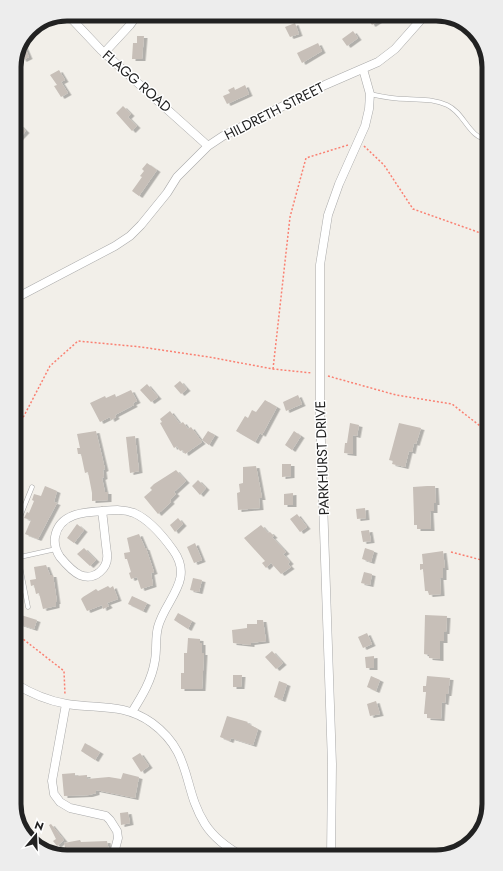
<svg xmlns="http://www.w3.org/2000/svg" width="503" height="871" font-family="Jost,sans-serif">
  <defs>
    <filter id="shadow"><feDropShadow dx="3.5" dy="2" stdDeviation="0" flood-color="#0004"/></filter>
  </defs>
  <rect width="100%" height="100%" fill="#f2efe9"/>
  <path fill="#c7bfb8" filter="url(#shadow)" d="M364,14H377L380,20L372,25Z
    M295,23L299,34L290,37L285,27Z
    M353,31L358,38L347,46L342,39Z
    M137,36H144L142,59H132L133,43H137Z
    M23,43L29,57L23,60L19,52Z
    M318,43L322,51L302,63L297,53Z
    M59,70L65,80L61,82L68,93L61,97L54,86L57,85L50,75Z
    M245,85L249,94L227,104L223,96L230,93L228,90L234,87L235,90Z
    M123,106L131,114L128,117L137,126L132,131L116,113Z
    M20,125L26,131L14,144V130Z
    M147,163L157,170L139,196L132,191L142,177L140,176L144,171L142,169Z
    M180,381L187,389L181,394L174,386Z
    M147,384L158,397L151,402L140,390Z
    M131,390L137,401L133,403L134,405L115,415L116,417L111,420L110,417L100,422L90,403L105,396L106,398L115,394L116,397Z
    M298,395L302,404L286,411L283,402Z
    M265,400L277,407L262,435L260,433L255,442L236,431L245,416L248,418L252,410L256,412Z
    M170,411L180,424L183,422L188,429L191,427L202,442L185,454L183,450L180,451L177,446L174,448L160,423L162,422L160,419Z
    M350,423L359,425L357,436L353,435V454L344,453L345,443H347Z
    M399,423L421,428L416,444L414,443L412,452L409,451L405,467L392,464L393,461L389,460Z
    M96,431L105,469L103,470L104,477L102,478L105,492H108V500L92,501V493L88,472L85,473L81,454H78L77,448H80L77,434Z
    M208,431L215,435L209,445L202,440Z
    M294,431L301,436L292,450L285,445Z
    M135,436L139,471L130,473L126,437Z
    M282,464H291V476L282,477Z
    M256,466L262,498H259L260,508L238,510L237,493L240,492L239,484L243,483V467Z
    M176,470L186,481L174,492L176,494L170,500L171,502L158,514L144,497L152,490L150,488L154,484Z
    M198,480L206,488L200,495L192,486Z
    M45,486L57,491L54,502L57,503L38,539L25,534L31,520L24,518L27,512L29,513L34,501L32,500L34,494L41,496Z
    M427,486H435L436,503H434V511H430L431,529H417V525H414V518L413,487Z
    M293,493V505H284V494Z
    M365,508L366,518L357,519L356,509Z
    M297,514L307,527L300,532L290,519Z
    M178,518L183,524L175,532L170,525Z
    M77,524L84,530L74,543L67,538Z
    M261,525L268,533L270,532L274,536L272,537L286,552L283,554L290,562L288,564L291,567L281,574L271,563L266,568L262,563L265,561L244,538Z
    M369,530L371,541L363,542L361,531Z
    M139,534L145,548H146L154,572L151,573L153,585L141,589L137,577L131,579L129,573L131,572L127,559H125L124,553L130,552L127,538Z
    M195,543L202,560L194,563L187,547Z
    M84,548L96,560L90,566L77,554Z
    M365,548L374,551L371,562L362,559Z
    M443,551L445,568H443V578H440L441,594L429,595L428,591H425L423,569L420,570V564H423L422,554Z
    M46,565L50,575H53L57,602H56V606L43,609L39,593L36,594L34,585L31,586L30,580L36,579L34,567Z
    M364,572L372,574L370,585L361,583Z
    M193,578L202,580L199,592L190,590Z
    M108,586L110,588L113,586L118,599L107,603L109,606L103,609L102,605L87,611L81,599L83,597L96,589L98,591Z
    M132,596L147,603L143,611L128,604Z
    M178,613L192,621L188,629L174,620Z
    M21,615L37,620L34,629L19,624Z
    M425,615L447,616L446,632H444V641H440V659L429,658V655L424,654Z
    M257,620H263L266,641L251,643V645L233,643L232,630L247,628V624H257Z
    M367,633L372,644L363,648L358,637Z
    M188,638L200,639V643H202V653H204L202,689H181V673H184V653H187Z
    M272,651L283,663L276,669L265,657Z
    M374,656V668H366L365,657Z
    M233,675H242L241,687H233Z
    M371,676L380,680L376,691L367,687Z
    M427,676L450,678L448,694H446L445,703L442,702L441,719L427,718V714H424L426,692H423V686H426Z
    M279,681L287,684L282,700L274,697Z
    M376,701L380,714L370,716L367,704Z
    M227,716L248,722L247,723L258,729L253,745L231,738L230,741L220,737Z
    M85,743L100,752L95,760L81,751Z
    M140,753L149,766L141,772L132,758Z
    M75,773V776L87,775V779L109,777L121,779L123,773L139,777L135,798L96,790V793L89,795L64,796L62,774Z
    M128,812L130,823L121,825L120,813Z
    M51,824L64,840L57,846L53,841L56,839L49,825Z
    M80,840L81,842L107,841L109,851L108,857L103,855L67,857L64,843Z"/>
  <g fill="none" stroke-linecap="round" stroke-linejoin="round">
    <defs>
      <path id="service" d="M370,94C383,97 395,99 407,99C422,100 434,99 447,105C465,113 468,138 489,140
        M14,532L32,487
        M14,536L28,607
        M20,557L56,549"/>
      <path id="minor" d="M67,14L101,50L208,146
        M104,53L130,25L138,14
        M14,299L115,246L130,236L141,225L167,193L177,177L208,146L223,136L325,85L378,62L395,49L426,14
        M102,511C104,525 105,539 107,553C109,568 95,581 80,575C73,572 65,563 60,557C56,551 54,544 55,537C59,513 85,512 104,511C114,510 124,509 134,513C150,520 163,536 173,550C195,580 165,600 158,627C155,638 157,649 155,660C152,680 142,696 132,712
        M14,683C30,693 49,701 67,704C99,709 124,703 152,723C193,753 182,788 205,824C214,838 229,849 244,857
        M66,704L52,781L54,794L60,802L70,808L106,816L110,820L117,831L118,838L113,857
        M331,857L332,764L320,413V265L328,215L339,184L365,126L369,109L370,94L363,69"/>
    </defs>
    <use href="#service" stroke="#a9a9a9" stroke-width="5"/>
    <use href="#minor" stroke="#a9a9a9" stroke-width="9"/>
    <path stroke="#fa8072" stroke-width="1.5" stroke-dasharray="2 2" stroke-linecap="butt" d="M364,146L384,165L413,209L489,236
      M273,369L290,217L306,158L348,145
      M328,376L396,395L452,404L489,433
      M14,435L50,366L78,341L141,347L209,357L273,369L312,373
      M451,552L489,562
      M14,632L64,671L65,695
      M122,852L126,857"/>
    <use href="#service" stroke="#fff" stroke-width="4"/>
    <use href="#minor" stroke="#fff" stroke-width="8"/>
  </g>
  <g text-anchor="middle" stroke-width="3" stroke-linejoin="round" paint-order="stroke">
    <g font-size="14" fill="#222" stroke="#fff">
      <text transform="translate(137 81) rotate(41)" y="5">FLAGG ROAD</text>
      <text transform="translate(274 111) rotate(-27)" y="5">HILDRETH STREET</text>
      <text transform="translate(322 458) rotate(-92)" y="5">PARKHURST DRIVE</text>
    </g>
  </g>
  <path d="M0 0H503V871H0ZM67 21H436A46 46 0 0 1 482 67V804A46 46 0 0 1 436 850H67A46 46 0 0 1 21 804V67A46 46 0 0 1 67 21Z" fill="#ededed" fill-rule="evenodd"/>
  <path fill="none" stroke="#222" stroke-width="5" d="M67 21H436A46 46 0 0 1 482 67V804A46 46 0 0 1 436 850H67A46 46 0 0 1 21 804V67A46 46 0 0 1 67 21Z"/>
  <g transform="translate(36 835) rotate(19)" stroke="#ffffff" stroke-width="3" paint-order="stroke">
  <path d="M0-3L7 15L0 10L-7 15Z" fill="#222222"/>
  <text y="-6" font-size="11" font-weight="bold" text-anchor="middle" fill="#222222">N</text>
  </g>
</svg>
